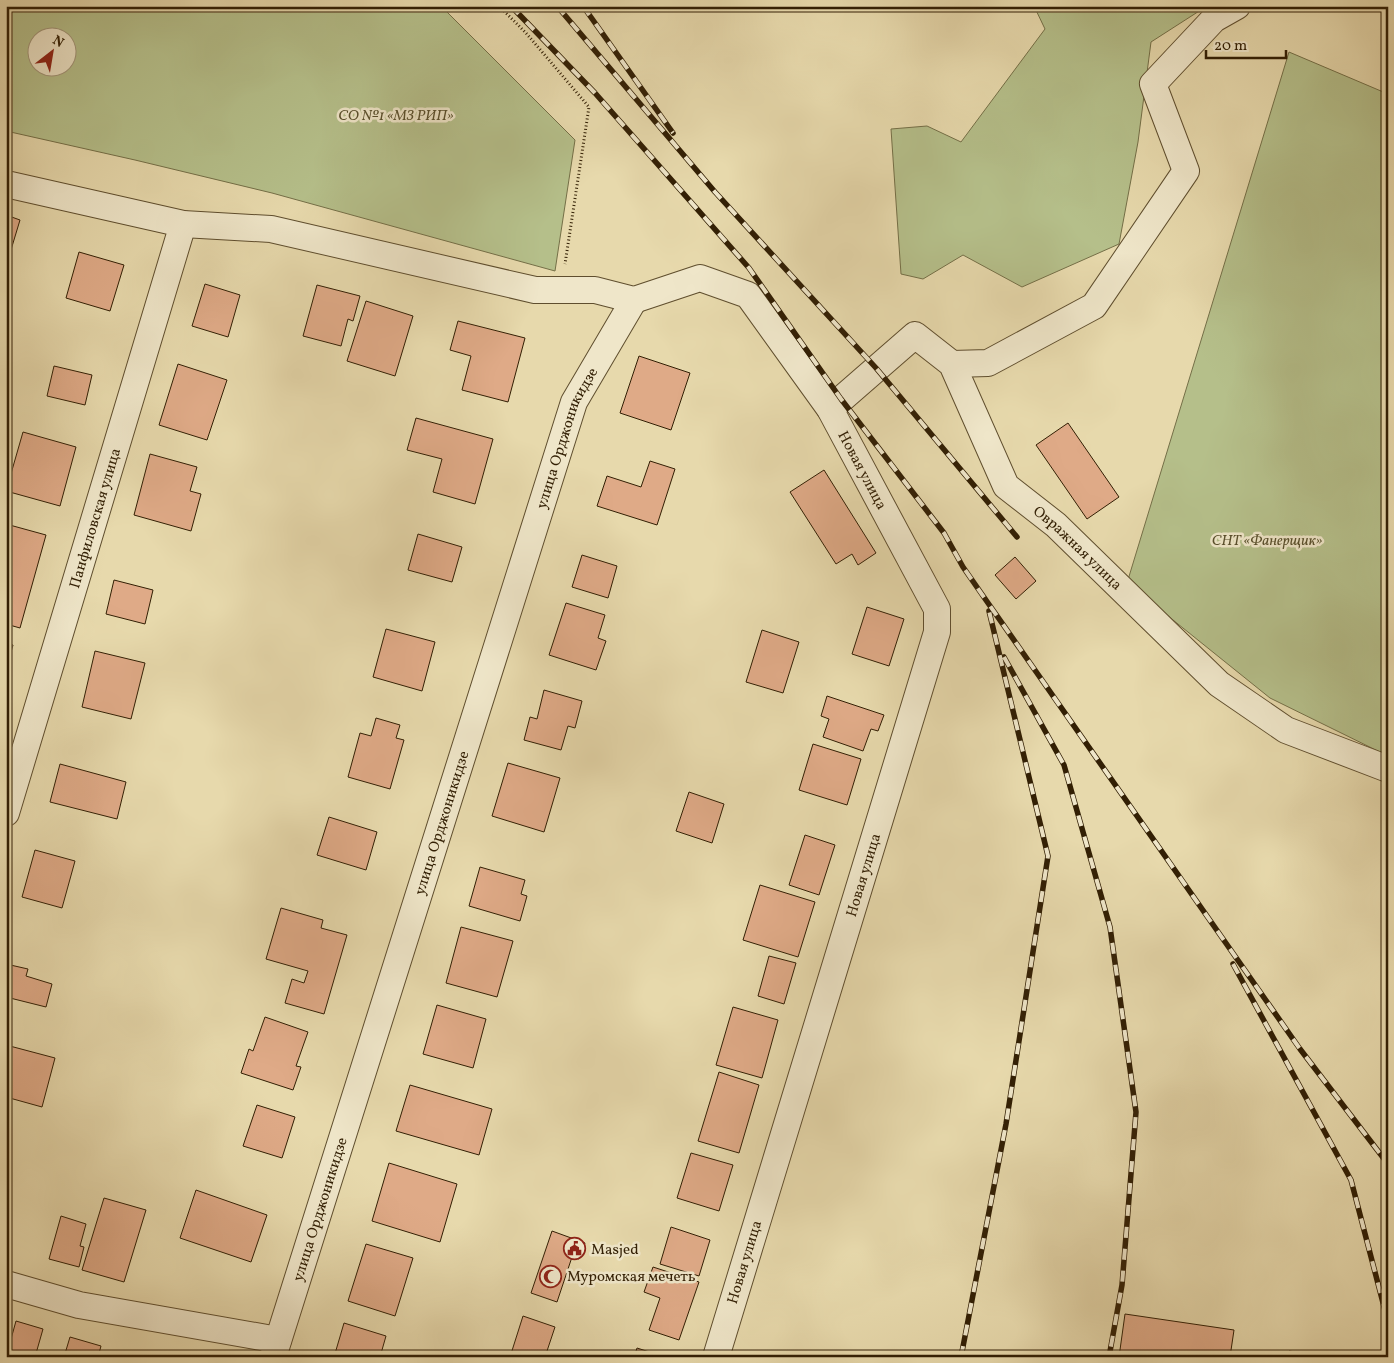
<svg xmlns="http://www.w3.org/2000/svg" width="1394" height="1363" font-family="Vollkorn,serif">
  <rect width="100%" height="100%" fill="#e7d9ac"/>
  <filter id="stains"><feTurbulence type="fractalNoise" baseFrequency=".004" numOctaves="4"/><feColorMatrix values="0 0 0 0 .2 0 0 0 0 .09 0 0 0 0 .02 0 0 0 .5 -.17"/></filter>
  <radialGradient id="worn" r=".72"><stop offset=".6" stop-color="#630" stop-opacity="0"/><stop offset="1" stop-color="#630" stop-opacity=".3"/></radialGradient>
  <path fill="#b5bf8a" stroke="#746f47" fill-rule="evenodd" d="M6,6H441L575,140L555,271L272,193L135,160L6,131ZM38,38H68V68H38Z
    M1034,6H1207L1151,42L1138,142L1119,244L1022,287L963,255L923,279L901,274L891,129L927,126L961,142L1045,29Z
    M1289,52L1388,94V756L1270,698L1127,583Z"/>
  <path fill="#dfaa87" stroke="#321f04" d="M6,215L20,220L7,263H6Z
    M79,252L124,265L110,311L66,298Z
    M205,284L240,295L228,337L192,326Z
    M317,285L360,296L353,321L348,319L341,346L303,336Z
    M366,301L413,316L395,376L347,361Z
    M458,321L525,338L508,402L462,390L471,356L450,350Z
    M639,356L690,373L671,430L620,413Z
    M178,364L227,380L207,440L159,425Z
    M54,366L92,375L85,405L47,396Z
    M416,418L493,439L475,504L433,492L442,459L407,450Z
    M1068,423L1119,497L1087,519L1036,445Z
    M23,432L76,447L60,506L6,491Z
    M150,454L197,467L190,491L201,494L191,531L134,515Z
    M650,461L675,469L657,525L597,506L607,476L641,487Z
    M824,470L876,553L858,565L852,554L836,564L790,492Z
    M6,524L46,535L20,628L6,624Z
    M418,534L462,547L452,582L408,570Z
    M582,555L617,566L608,598L572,587Z
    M1015,557L1036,581L1016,599L995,575Z
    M114,580L153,590L145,624L106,614Z
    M566,603L605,615L598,638L606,641L596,670L549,655Z
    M867,607L904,619L889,666L852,654Z
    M386,629L435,642L422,691L373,677Z
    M762,630L799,642L783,693L746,682Z
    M6,643L13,645L6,670Z
    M95,651L145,663L131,719L82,707Z
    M544,690L582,701L575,728L568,726L561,750L524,740L530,717L537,719Z
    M827,696L884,715L878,731L871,729L863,751L823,737L829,719L821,716Z
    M376,718L400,725L396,738L404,740L390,789L348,777L360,733L371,736Z
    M813,744L861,759L847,805L799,790Z
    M508,763L560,778L544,832L492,816Z
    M60,764L126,782L117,819L50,802Z
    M689,792L724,804L712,843L676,831Z
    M329,817L377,832L366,870L317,855Z
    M805,835L835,845L819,895L789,885Z
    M35,850L75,861L62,908L22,897Z
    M480,867L525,880L521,894L527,896L520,921L469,906Z
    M760,885L815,902L798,957L743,940Z
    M281,908L323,920L321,928L347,935L324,1014L285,1003L292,979L304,983L308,971L266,959Z
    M461,927L513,941L497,997L446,983Z
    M769,956L796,963L784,1004L758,996Z
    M6,964L28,969L26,976L52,984L46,1007L6,997Z
    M437,1005L486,1019L473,1068L423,1054Z
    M733,1007L778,1020L762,1078L716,1065Z
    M265,1017L308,1032L296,1066L301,1067L293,1090L241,1073L249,1049L253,1051Z
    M6,1045L55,1058L42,1107L6,1097Z
    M719,1072L759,1085L739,1153L698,1141Z
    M410,1085L492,1109L479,1155L396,1131Z
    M257,1105L295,1117L282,1158L243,1146Z
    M691,1153L733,1165L719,1211L677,1198Z
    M389,1163L457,1184L440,1242L372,1221Z
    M196,1190L267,1215L251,1262L180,1238Z
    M104,1198L146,1210L124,1282L82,1270Z
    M61,1216L86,1224L80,1246L84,1247L79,1267L49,1259Z
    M671,1227L710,1240L699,1276L660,1264Z
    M552,1231L585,1243L579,1259L572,1257L557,1302L531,1293Z
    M366,1244L413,1258L395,1316L348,1301Z
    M653,1267L699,1282L679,1340L649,1330L660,1298L644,1292Z
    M1125,1314L1234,1330L1230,1357H1119Z
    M523,1316L555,1327L545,1357H510Z
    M16,1321L43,1329L35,1357H6Z
    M344,1323L386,1336L380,1357H334Z
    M70,1337L101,1346L98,1357H64Z
    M637,1348L665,1357H634Z
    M1289,1351L1329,1357H1288Z"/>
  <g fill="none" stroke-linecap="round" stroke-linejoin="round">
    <defs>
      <g id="minor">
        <path id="s1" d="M6,184L183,224L271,229L535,290H595L634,300L700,278L748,295L830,409L937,609V632L716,1357"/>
        <path d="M952,364L988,363L1094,306L1186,171L1153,84L1214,19L1237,6"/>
        <path id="s2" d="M830,409L915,335L952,364L1006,486L1056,525L1219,684L1286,730L1388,769"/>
        <path id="s3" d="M6,813L183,224"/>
        <path d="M6,1284L79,1305L278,1340"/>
        <path id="s4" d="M273,1357L574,402L634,300"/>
      </g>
    </defs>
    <use href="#minor" stroke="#5f4e2e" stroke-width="28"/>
    <path stroke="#321f04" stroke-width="3" stroke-dasharray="1 2.5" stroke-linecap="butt" d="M499,6L526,33L589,107L565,264"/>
    <use href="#minor" stroke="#efe6c9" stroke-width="26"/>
    <defs>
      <path id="rail" d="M511,6L595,93L749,268L841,399L944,533L963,567L988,603L1300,1049L1388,1164
        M557,6L715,192L876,368L1017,537
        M583,6L673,133
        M1004,657L1064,765L1110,927L1136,1112L1122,1285L1109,1357
        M1233,964L1351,1180L1388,1322
        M961,1357L1006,1124L1048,856L989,611"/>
    </defs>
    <use href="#rail" stroke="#321f04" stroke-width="5.5"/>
    <use href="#rail" stroke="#efe6c9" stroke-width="4" stroke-dasharray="11" stroke-linecap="butt"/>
  </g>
  <defs>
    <symbol id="civic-ring" viewBox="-11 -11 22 22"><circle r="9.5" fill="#efe6c9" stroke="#8f2418" stroke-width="1.5"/><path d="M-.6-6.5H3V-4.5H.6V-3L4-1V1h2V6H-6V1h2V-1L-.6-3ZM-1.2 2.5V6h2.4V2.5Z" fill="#8f2418"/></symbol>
    <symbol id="mosque-ring" viewBox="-11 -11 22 22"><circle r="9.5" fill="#efe6c9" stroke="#8f2418" stroke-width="1.5"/><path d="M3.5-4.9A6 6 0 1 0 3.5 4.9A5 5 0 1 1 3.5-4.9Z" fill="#8f2418"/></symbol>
  </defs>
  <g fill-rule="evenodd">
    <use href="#civic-ring" x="562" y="1236" width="25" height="25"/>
    <use href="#mosque-ring" x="538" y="1264" width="25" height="25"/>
  </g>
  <g text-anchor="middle" stroke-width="5" stroke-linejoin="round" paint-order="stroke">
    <g font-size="15" font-style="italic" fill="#594f2c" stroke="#efe6c9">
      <text x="396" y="120">СО №1 «МЗ РИП»</text>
      <text x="1267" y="545">СНТ «Фанерщик»</text>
    </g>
    <g font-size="15" fill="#321f04" stroke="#efe6c9">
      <text dy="5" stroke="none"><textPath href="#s4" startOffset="965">улица Орджоникидзе</textPath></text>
      <text dy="5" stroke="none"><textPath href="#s1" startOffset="971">Новая улица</textPath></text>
      <text dy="5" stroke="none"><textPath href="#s3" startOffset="308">Панфиловская улица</textPath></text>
      <text dy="5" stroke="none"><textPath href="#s2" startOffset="388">Овражная улица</textPath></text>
      <text dy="5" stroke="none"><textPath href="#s4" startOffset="560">улица Орджоникидзе</textPath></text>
      <text transform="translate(863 875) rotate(-73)" y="5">Новая улица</text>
      <text dy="5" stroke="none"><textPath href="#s4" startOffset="155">улица Орджоникидзе</textPath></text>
      <text transform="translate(744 1262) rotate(-73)" y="5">Новая улица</text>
    </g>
    <g font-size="15" fill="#321f04" stroke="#efe6c9" text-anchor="start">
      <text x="591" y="1254">Masjed</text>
      <text x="567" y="1281">Муромская мечеть</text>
    </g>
  </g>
  <rect width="1394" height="1363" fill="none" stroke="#e7d9ac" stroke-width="25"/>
  <rect x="8" y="8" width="1379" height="1348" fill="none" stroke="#321f04" stroke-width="2.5"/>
  <rect x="12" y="12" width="1369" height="1338" fill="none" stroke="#321f04"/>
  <g transform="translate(52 52) rotate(31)"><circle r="24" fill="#efe6c9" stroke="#a3967a"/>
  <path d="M0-4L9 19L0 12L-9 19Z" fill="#8f2418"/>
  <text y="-8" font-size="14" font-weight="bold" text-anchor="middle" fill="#321f04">N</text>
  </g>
  <path d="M1206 50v8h80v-8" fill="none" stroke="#321f04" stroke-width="2.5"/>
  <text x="1214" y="50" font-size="15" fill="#321f04" stroke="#efe6c9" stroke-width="4" paint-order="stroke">20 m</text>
  <rect width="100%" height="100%" filter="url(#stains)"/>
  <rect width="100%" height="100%" fill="url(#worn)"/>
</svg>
